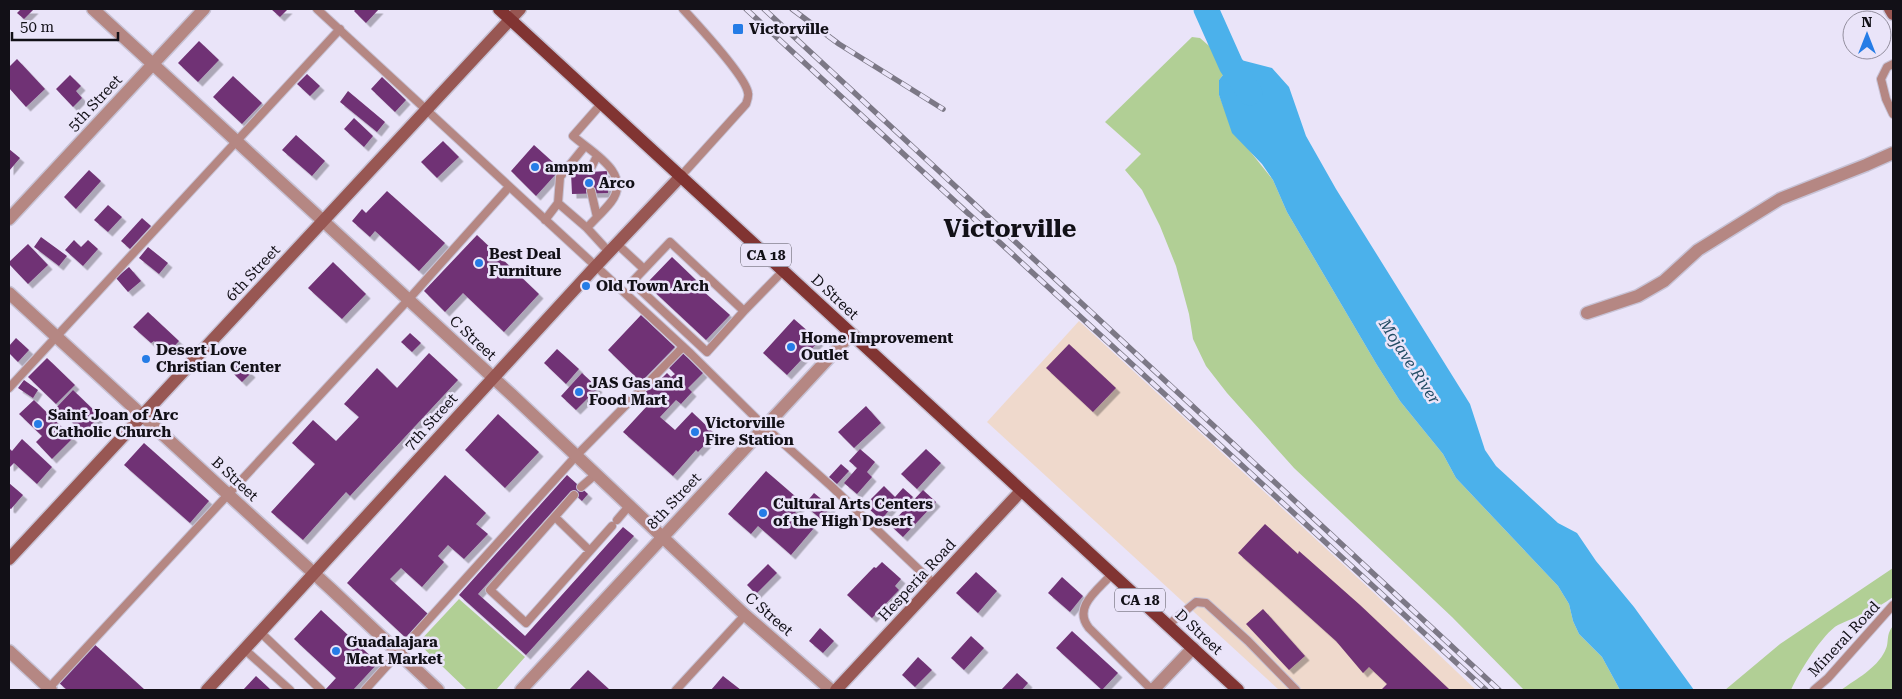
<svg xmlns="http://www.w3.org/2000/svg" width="1902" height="699" font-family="'Roboto Serif',serif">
  <defs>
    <filter id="shadow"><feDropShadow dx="4.5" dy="4.5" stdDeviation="0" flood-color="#0004"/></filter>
  </defs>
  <rect width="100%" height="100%" fill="#eae4f9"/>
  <path fill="#efd9cc" d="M1079,321L1373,592L1476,690H1279L987,422Z"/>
  <path fill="#b1cf95" d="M1192,37L1200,38L1231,65L1219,80V95L1226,113L1249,150L1273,180L1287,212L1377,365L1400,401L1443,454L1456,478L1558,586L1569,604L1573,621L1579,634L1602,657L1620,690H1524L1452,617L1294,468L1227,393L1206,366L1193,339L1189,314L1176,266L1160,226L1142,190L1125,170L1141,154L1105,122Z
    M1893,568V597C1876,610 1857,616 1838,625C1823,633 1798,674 1791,690H1725L1780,644Z
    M459,599L525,657L496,690H467L418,643Z
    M1893,626V690H1841C1856,679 1876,669 1885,651C1890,642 1885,636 1893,626Z"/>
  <path fill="#4bb1eb" d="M1241,60L1272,68L1289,87L1306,136L1336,189L1470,404L1485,450L1496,466L1558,523L1577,533L1596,561L1634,607L1694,690H1620L1602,657L1579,634L1573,621L1569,604L1558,586L1456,478L1443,454L1400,401L1377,365L1287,212L1273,180L1262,164L1232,133L1219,95V80L1231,65Z"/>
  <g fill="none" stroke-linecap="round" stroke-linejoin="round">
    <path stroke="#4bb1eb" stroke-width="25" d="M1206,9L1231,65L1250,93"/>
  </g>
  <path fill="#703274" filter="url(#shadow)" d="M21,9H34L24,19L17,13Z
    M271,9H288L280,17Z
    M356,9H379L366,23L354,11Z
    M199,41L219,60L198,82L178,63Z
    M17,59L45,89L26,107L9,88V67Z
    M307,74L320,86L310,96L297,84Z
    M70,75L81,86L76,91L82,98L73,107L56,89Z
    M233,76L262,103L242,124L213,97Z
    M382,77L406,100L395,112L371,89Z
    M348,91L385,122L377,132L340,102Z
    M354,118L373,136L364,147L344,129Z
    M296,135L325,161L312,176L282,150Z
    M443,141L459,157L437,178L421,162Z
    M534,145L555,164L556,174L536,196L511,171Z
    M9,149L20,158L9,171Z
    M89,170L101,181L76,209L64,197Z
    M607,171L608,193L572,194L571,173Z
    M387,191L445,243L419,271L375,231L370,237L352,221L362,209L366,213Z
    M108,205L122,217L108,232L94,220Z
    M142,218L151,226L130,249L121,241Z
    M477,235L539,294L504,332L463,293L445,312L424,291Z
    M41,237L67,256L59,266L34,247Z
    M74,240L81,247L88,240L98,249L83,266L65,250Z
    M28,244L48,265L28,284L9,264V262Z
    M148,247L168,263L159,274L139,258Z
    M672,257L696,280L694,283L730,315L706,340L646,284Z
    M333,262L366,294L342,319L308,288Z
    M129,267L141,281L128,292L116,278Z
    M148,312L179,341L168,353L154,341L151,343L133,327Z
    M641,315L675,347L641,382L608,350Z
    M794,319L819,341L787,375L763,353Z
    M410,333L421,343L412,352L401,342Z
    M16,338L29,350L18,362L9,353V346Z
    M1069,344L1116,388L1093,412L1046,368Z
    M557,349L579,369L566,384L544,363Z
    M682,352L703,373L688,388L692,392L681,404L676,400L660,417L675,430L692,412L715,434L698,452L696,450L673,476L623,432L648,405L640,397L655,382L661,389L664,386L659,381L667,373L671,377L675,374L668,367Z
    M429,353L458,380L350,496L346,492L303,540L271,512L315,464L292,443L313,420L336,441L359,417L344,404L377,368L397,388Z
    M47,358L75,385L56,404L28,377Z
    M239,362L251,373L242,382L231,371Z
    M582,373L598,388L576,410L561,396Z
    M24,380L38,390L33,398L18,388Z
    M73,390L100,416L84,433L56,408Z
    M34,400L73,438L52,459L36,442L42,436L19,414Z
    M866,406L881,423L854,448L838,432Z
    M498,414L539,452L505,488L465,450Z
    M22,439L52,467L37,484L14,463L10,467L9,466V448L12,451Z
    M144,443L209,501L190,523L124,465Z
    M860,449L875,462L867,472L872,477L857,494L844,483L857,468L849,461Z
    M926,449L941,463L917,489L901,474Z
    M841,464L849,471L837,484L829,477Z
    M766,471L803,503L795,512L814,528L791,555L758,526L751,534L728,514Z
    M445,475L486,513L476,524L488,534L464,559L448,545L438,556L444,562L422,587L401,568L390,579L428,614L406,638L347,583Z
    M567,475L588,494L582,501L571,491L478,594L525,636L623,527L634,536L526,655L459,595Z
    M9,483L23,495L11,509L9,508Z
    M884,486L895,497L903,488L913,497L902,508L896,502L881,520L865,505Z
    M923,490L936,502L903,537L890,525Z
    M814,493L831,507L821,519L804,505Z
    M1265,524L1298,554L1299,551L1360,605L1450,690H1383L1382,689L1387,684L1369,667L1363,673L1336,641L1238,553Z
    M882,562L901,579L895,586L899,590L872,618L847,595L874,567L876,568Z
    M768,564L777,573L756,594L747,585Z
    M976,572L997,591L978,613L956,593Z
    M1062,577L1083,596L1070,612L1048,593Z
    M1263,609L1305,656L1289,670L1246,624Z
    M321,610L378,663L353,690H325L336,678L294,639Z
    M820,628L834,641L823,653L809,641Z
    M1072,631L1118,673L1102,690L1056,648Z
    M971,636L984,648L964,670L951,658Z
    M93,643L145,690H67L58,682Z
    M918,657L932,670L915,687L902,675Z
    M588,670L610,690H569Z
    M1017,673L1028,683L1022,690H1001Z
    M256,676L271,690H243Z
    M723,676L741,690H711Z"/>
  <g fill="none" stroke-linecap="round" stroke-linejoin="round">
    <defs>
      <path id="lane" d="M317,9L691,354L765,427L831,486L934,584
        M1893,64L1887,67L1881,79L1886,99L1893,114
        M602,103L573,136C591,152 633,173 611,202C604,211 595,219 587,228L609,252
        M590,170L597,156
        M681,176L746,104C747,101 749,96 748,93C746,77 696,23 683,9
        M591,191L597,217
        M558,203L587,228
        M545,220L558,203L560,177L585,146
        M617,244L644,269
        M744,311L670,242L632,282L707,352L744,311L783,271
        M9,388L340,29
        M581,487L596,474
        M574,495L490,590L526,623L612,526
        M555,517L590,551
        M617,520L629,506
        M1112,574C1098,590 1072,607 1089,628L1152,690
        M1168,625L1196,602L1206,603L1248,641L1296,690
        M260,632L321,690
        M244,649L290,690
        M49,688L408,300L509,187
        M365,690L576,456L683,347
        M676,690L745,615
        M1814,690L1828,678L1893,605"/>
      <path id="street" d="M93,9L512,395L745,615L831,690
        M9,219L204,9
        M9,293L332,590L438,690
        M1587,313L1638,296L1664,281L1698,250L1780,199L1866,165L1893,153
        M9,651L51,690
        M521,690L851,334
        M1153,690L1193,648"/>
      <path id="secondary" d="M1890,9L1893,14
        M9,559L520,9
        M207,690L595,267L681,176
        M836,690L1021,491"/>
      <path id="primary" d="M499,9L1238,690"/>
    </defs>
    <use href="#lane" stroke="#c7c2d5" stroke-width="10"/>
    <use href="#street" stroke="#c7c2d5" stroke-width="15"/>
    <use href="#secondary" stroke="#c7c2d5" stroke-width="15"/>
    <use href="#primary" stroke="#c7c2d5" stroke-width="15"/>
    <use href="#lane" stroke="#b58783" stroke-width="8"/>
    <use href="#street" stroke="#b58783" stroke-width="12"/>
    <use href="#secondary" stroke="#985753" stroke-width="12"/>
    <use href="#primary" stroke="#813432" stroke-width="12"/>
    <defs>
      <path id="rail" d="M746,9L1486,690
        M764,9L1499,690
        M792,9L839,44L943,109"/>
    </defs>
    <use href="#rail" stroke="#7c7886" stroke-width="5.5"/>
    <use href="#rail" stroke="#eae4f9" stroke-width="4" stroke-dasharray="11" stroke-linecap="butt"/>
  </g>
  <g fill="#257ce6" stroke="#eae4f9" stroke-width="2">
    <rect x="732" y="23" width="12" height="12" rx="2.5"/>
    <circle cx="535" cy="167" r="5"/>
    <circle cx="589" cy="183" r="5"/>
    <circle cx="479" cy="263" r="5"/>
    <circle cx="586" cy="286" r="5"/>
    <circle cx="791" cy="347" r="5"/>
    <circle cx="146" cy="359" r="5"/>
    <circle cx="579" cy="392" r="5"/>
    <circle cx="38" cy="424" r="5"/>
    <circle cx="695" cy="432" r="5"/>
    <circle cx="763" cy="513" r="5"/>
    <circle cx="336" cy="651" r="5"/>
  </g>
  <g text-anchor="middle" stroke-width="5" stroke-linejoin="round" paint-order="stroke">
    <g fill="#eae4f9" stroke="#53505b" stroke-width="1">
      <rect x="741" y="243.5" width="50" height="23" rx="4"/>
      <rect x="1115" y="588.5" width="50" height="23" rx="4"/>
    </g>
    <g font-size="14" font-weight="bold" fill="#121017">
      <text x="766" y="260">CA 18</text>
      <text x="1140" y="605">CA 18</text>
    </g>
    <g font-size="15" font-weight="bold" fill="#121017" stroke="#eae4f9" text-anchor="start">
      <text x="749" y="34">Victorville</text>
      <text x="545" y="172">ampm</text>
      <text x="599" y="188">Arco</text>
      <text x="489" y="259">Best Deal<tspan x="489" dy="17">Furniture</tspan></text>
      <text x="596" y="291">Old Town Arch</text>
      <text x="801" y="343">Home Improvement<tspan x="801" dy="17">Outlet</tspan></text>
      <text x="156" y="355">Desert Love<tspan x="156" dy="17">Christian Center</tspan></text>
      <text x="589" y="388">JAS Gas and<tspan x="589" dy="17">Food Mart</tspan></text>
      <text x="48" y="420">Saint Joan of Arc<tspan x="48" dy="17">Catholic Church</tspan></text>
      <text x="705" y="428">Victorville<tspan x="705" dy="17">Fire Station</tspan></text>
      <text x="773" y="509">Cultural Arts Centers<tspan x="773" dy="17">of the High Desert</tspan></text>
      <text x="346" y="647">Guadalajara<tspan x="346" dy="17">Meat Market</tspan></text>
    </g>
    <g font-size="15" fill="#121017" stroke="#eae4f9">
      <text transform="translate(95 103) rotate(-47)" y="5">5th Street</text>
      <text transform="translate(253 273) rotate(-47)" y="5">6th Street</text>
      <text transform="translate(835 297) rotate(43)" y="5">D Street</text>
      <text transform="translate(473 338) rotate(43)" y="5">C Street</text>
      <text transform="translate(431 422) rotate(-48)" y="5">7th Street</text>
      <text transform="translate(235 479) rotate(43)" y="5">B Street</text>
      <text transform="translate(674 501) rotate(-47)" y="5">8th Street</text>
      <text transform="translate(917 580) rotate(-47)" y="5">Hesperia Road</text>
      <text transform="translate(769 614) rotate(41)" y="5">C Street</text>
      <text transform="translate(1199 632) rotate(43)" y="5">D Street</text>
      <text transform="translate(1844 639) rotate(-47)" y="5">Mineral Road</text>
    </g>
    <g font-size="16" font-style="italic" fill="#224c64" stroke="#eae4f9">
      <text transform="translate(1410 361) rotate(57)" y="6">Mojave River</text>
    </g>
    <g font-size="25" font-weight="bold" fill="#121017" stroke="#eae4f9">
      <text x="1010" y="237">Victorville</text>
    </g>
  </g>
  <rect width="1902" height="699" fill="none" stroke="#121017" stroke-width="20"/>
  <g transform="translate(1867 35)"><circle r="24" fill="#eae4f9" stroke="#948f9f"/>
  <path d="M0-4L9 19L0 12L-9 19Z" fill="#257ce6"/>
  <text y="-8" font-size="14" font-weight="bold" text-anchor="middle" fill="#121017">N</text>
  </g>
  <path d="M12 32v8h106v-8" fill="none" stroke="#121017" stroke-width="2.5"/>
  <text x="20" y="32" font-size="15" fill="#121017" stroke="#eae4f9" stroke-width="4" paint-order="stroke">50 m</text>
</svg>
